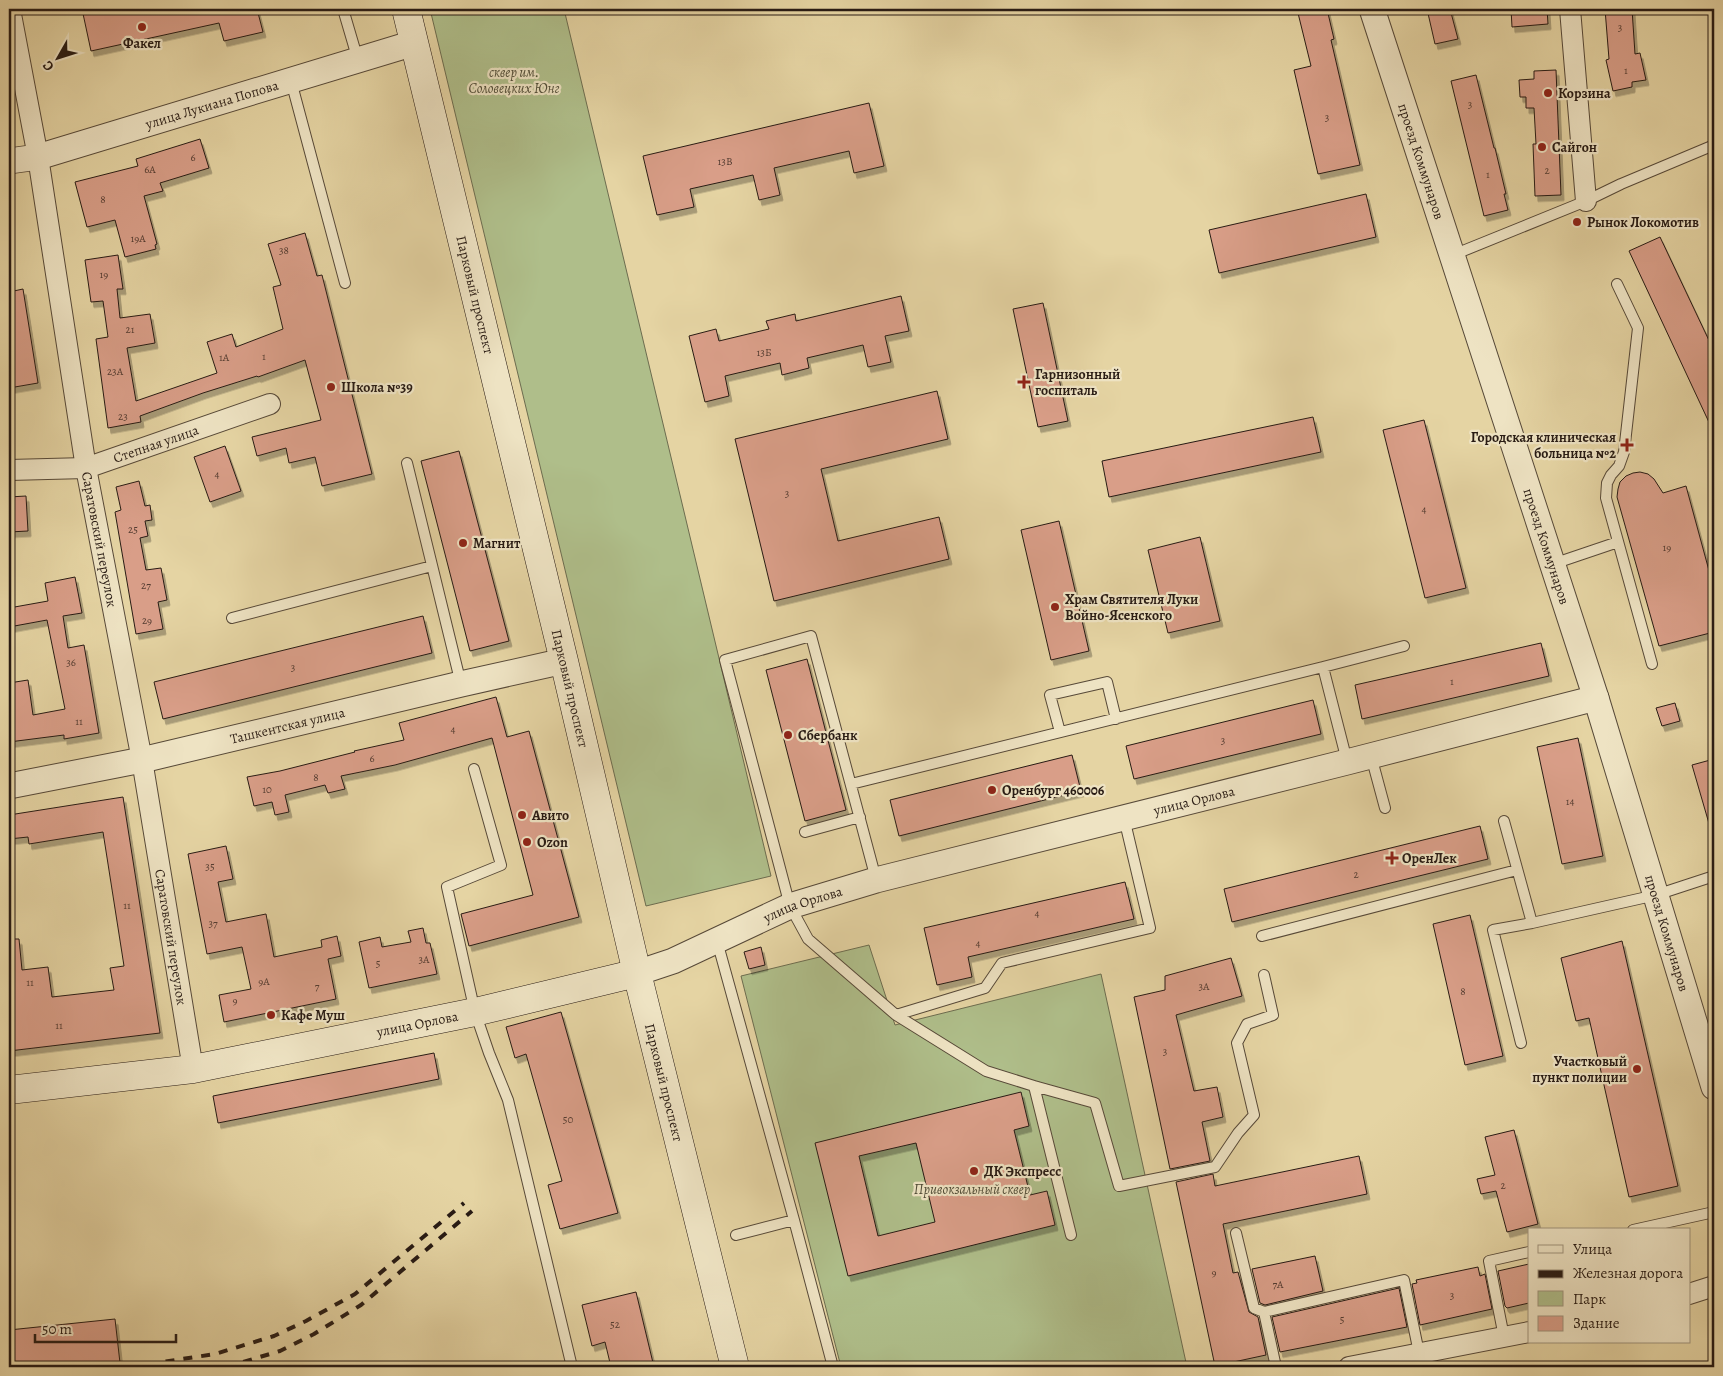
<svg xmlns="http://www.w3.org/2000/svg" width="1723" height="1376" font-family="Alegreya,serif">
  <defs>
    <filter id="shadow"><feDropShadow dx="3" dy="5.5" stdDeviation="0" flood-color="#0004"/></filter>
  </defs>
  <rect width="100%" height="100%" fill="#e5d4a3"/>
  <filter id="stains"><feTurbulence type="fractalNoise" baseFrequency=".004" numOctaves="4"/><feColorMatrix values="0 0 0 0 .2 0 0 0 0 .09 0 0 0 0 .02 0 0 0 .5 -.17"/></filter>
  <radialGradient id="worn" r=".72"><stop offset=".6" stop-color="#630" stop-opacity="0"/><stop offset="1" stop-color="#630" stop-opacity=".3"/></radialGradient>
  <path fill="#afbe8a" stroke="#6c6c4f" d="M430,9H564L771,876L646,906Z
    M869,945L895,1025L1101,974L1187,1367H841L741,976Z"/>
  <path fill="#d99e88" stroke="#281b14" fill-rule="evenodd" filter="url(#shadow)" d="M82,9H257L263,32L224,41L219,23L91,51Z
    M1297,9H1327L1334,39L1331,40L1360,165L1318,174L1294,70L1311,66Z
    M1427,9H1450L1458,39L1435,44Z
    M1511,9H1547L1548,24L1512,27Z
    M1605,9H1632L1635,54L1640,53L1646,80L1632,82V87L1613,91L1606,60L1609,59Z
    M1556,70L1561,195L1535,196L1533,144H1536L1534,108H1526V97H1520L1519,80L1534,79V71Z
    M1476,75L1494,148H1495L1506,194H1504L1508,210L1484,216L1451,81Z
    M869,103L884,166L854,173L849,151L774,168L780,195L759,200L753,175L690,189L694,207L657,215L643,156Z
    M200,139L209,168L160,183L163,191L144,196L157,244L155,245L156,249L125,257L115,220L87,227L75,182L138,166L136,159Z
    M1366,194L1376,237L1219,273L1209,230Z
    M305,233L317,276L322,275L372,474L322,486L315,457L289,463L286,448L257,456L252,437L321,420L305,360L258,377L257,376L203,393L140,416L141,422L108,428L96,339L108,337L103,301L91,302L85,260L118,255L123,289H117L120,318L150,314L155,343L127,348L136,401L217,373L207,342L232,334L236,347L283,329L273,287L281,285L268,244Z
    M1660,237L1714,351V433L1629,251Z
    M23,289L38,383L9,388V292Z
    M901,296L909,331L885,336L891,362L868,367L863,345L807,358L809,368L782,375L780,363L725,376L729,396L705,402L689,336L716,329L719,341L769,329L766,321L795,314L796,321Z
    M1043,303L1068,421L1038,427L1013,309Z
    M937,391L948,439L821,469L838,541L939,517L949,559L774,601L735,439Z
    M1313,417L1321,452L1109,497L1102,461Z
    M1424,420L1466,588L1425,598L1383,430Z
    M225,446L241,491L210,502L194,457Z
    M459,451L509,641L470,651L421,461Z
    M1640,472L1648,474L1654,479L1663,493L1686,486L1714,589V632L1659,646L1617,497L1618,489L1620,482L1626,476L1633,473Z
    M139,481L145,506L150,505L152,520L145,521L148,536L140,538L146,570L161,568L167,600L158,602L163,629L136,634L115,512L121,510L116,487Z
    M26,496L28,531L9,532V497Z
    M1059,521L1089,651L1051,660L1021,530Z
    M1200,537L1220,621L1168,633L1148,550Z
    M75,577L82,613L63,616L68,648L84,645L99,733L64,739V735L9,742V683L28,680L33,715L65,709L47,620L9,627V608L48,601L45,583Z
    M423,616L432,653L163,719L154,682Z
    M1541,643L1549,676L1362,719L1355,685Z
    M807,659L846,810L805,821L766,670Z
    M496,697L507,737L529,731L579,917L469,946L461,914L533,895L492,738L395,765L341,776L345,789L328,793L325,785L285,795L289,812L275,815L272,802L254,806L247,777L280,771L355,752L354,751L404,740L399,723Z
    M1313,700L1321,734L1134,779L1126,746Z
    M1675,703L1680,721L1662,726L1656,708Z
    M1578,738L1603,856L1562,864L1537,747Z
    M1072,755L1081,791L899,836L890,800Z
    M1714,759V827H1710L1692,765Z
    M123,797L160,1033L9,1051V939H19L22,970L48,967L52,997L114,990L110,968L124,966L103,832L29,844L28,837L9,839V815Z
    M1480,826L1488,859L1232,922L1224,889Z
    M226,846L233,879L218,882L226,922L266,914L274,957L322,947L321,940L337,936L341,956L328,959L336,999L224,1022L219,995L251,989L242,947L207,954L188,854Z
    M1125,882L1134,919L968,957L972,977L937,985L924,928Z
    M1470,915L1503,1056L1465,1065L1433,924Z
    M423,928L426,943H430L437,974L369,988L359,942L380,937L382,947L411,942L408,931Z
    M1622,941L1678,1186L1629,1197L1589,1018L1576,1021L1561,958Z
    M761,947L765,965L749,969L744,952Z
    M1231,958L1242,996L1176,1015L1194,1091L1217,1087L1223,1117L1202,1122L1210,1161L1170,1169L1134,997L1165,990V976Z
    M561,1012L618,1213L560,1229L548,1185L562,1181L526,1054L515,1058L506,1027Z
    M434,1053L439,1079L218,1123L213,1096Z
    M1021,1092L1029,1126L1014,1130L1030,1195L1047,1191L1055,1225L848,1276L815,1143ZM916,1143L935,1222L878,1236L859,1156Z
    M1514,1130L1538,1224L1507,1232L1496,1191L1481,1194L1477,1179L1495,1175L1485,1137Z
    M1359,1156L1367,1194L1223,1224L1233,1273L1238,1272L1249,1312L1258,1317L1266,1355L1215,1366L1176,1182L1213,1174L1215,1186Z
    M1315,1256L1323,1291L1265,1305L1260,1303L1252,1269Z
    M1529,1264V1303L1507,1308L1505,1306L1498,1271Z
    M1478,1267L1480,1276L1485,1274L1492,1309L1420,1325L1412,1284L1417,1283L1416,1280Z
    M1399,1288L1407,1327L1280,1352L1272,1317Z
    M636,1292L654,1367H611L605,1342L592,1346L582,1305Z
    M115,1319L120,1363L81,1367H9V1330Z"/>
  <g fill="none" stroke-linecap="round" stroke-linejoin="round">
    <defs>
      <path id="service" d="M343,9L358,60
        M291,81L345,283
        M1453,255L1586,201L1621,184L1714,145
        M1617,284L1638,328L1624,452L1619,466L1611,475L1607,483L1606,498L1652,664
        M407,463L461,684
        M1553,564L1618,542
        M232,618L432,566
        M1323,667L1404,646
        M1060,732L1050,695L1107,682L1116,719
        M1371,756L1385,808
        M474,769L501,865L447,887L475,1012L489,1053L508,1100L572,1367
        M851,784L1323,667L1347,761
        M1504,821L1532,923
        M805,832L860,817
        M876,879L811,636L725,660L790,906L808,939L896,1015L985,988L1002,963L1150,928L1124,818
        M1262,936L1517,870
        M717,941L794,1220L833,1367
        M896,1015L986,1071L1034,1086L1071,1235
        M1521,1043L1493,930L1532,923L1656,895L1714,876
        M1034,1086L1095,1103L1119,1186L1215,1167L1238,1133L1254,1115L1237,1043L1247,1024L1273,1015L1264,975
        M1633,1230L1714,1212
        M1236,1233L1254,1308L1264,1312L1276,1367
        M736,1235L794,1220
        M1264,1312L1404,1280L1419,1353
        M1504,1337L1489,1261L1529,1252"/>
      <g id="minor">
        <path id="s1" d="M10,9L38,157L86,468L142,760L193,1069"/>
        <path d="M1570,9L1586,201"/>
        <path id="s2" d="M9,470L86,468L270,404"/>
        <path d="M1689,1294L1714,1286"/>
        <path d="M1349,1367L1529,1332"/>
      </g>
      <g id="tertiary">
        <path id="s3" d="M1372,9L1596,698L1714,1087"/>
        <path id="s4" d="M9,161L38,157L414,43"/>
        <path id="s5" d="M9,786L142,760L461,684L564,661"/>
        <path id="s6" d="M637,973L673,961L790,906L876,880L1347,762L1596,698"/>
      </g>
      <g id="secondary">
        <path id="s7" d="M406,9L564,661L637,973L735,1367"/>
        <path id="s8" d="M9,1090L193,1069L475,1012L637,973"/>
      </g>
    </defs>
    <use href="#service" stroke="#574938" stroke-width="12"/>
    <use href="#minor" stroke="#574938" stroke-width="22"/>
    <use href="#tertiary" stroke="#574938" stroke-width="27"/>
    <use href="#secondary" stroke="#281b14" stroke-width="29"/>
    <use href="#service" stroke="#eee3c3" stroke-width="10"/>
    <use href="#minor" stroke="#eee3c3" stroke-width="20"/>
    <use href="#tertiary" stroke="#eee3c3" stroke-width="25"/>
    <use href="#secondary" stroke="#eee3c3" stroke-width="28"/>
    <path stroke="#281b14" stroke-width="4" stroke-dasharray="9 9" stroke-linecap="butt" d="M130,1367L215,1354L274,1336L306,1321L355,1294L464,1203
      M226,1367L280,1351L314,1334L361,1305L472,1211"/>
  </g>
  <g fill="#8f2418" stroke="#eee3c3" stroke-width="2">
    <circle cx="142" cy="27" r="5"/>
    <circle cx="1548" cy="93" r="5"/>
    <circle cx="1542" cy="147" r="5"/>
    <circle cx="1577" cy="222" r="5"/>
    <path d="M1021.5 374.5h5v5h5v5h-5v5h-5v-5h-5v-5h5z"/>
    <circle cx="331" cy="387" r="5"/>
    <path d="M1624.5 437.5h5v5h5v5h-5v5h-5v-5h-5v-5h5z"/>
    <circle cx="463" cy="543" r="5"/>
    <circle cx="1055" cy="607" r="5"/>
    <circle cx="788" cy="735" r="5"/>
    <circle cx="992" cy="790" r="5"/>
    <circle cx="522" cy="815" r="5"/>
    <circle cx="527" cy="842" r="5"/>
    <path d="M1389.5 850.5h5v5h5v5h-5v5h-5v-5h-5v-5h5z"/>
    <circle cx="271" cy="1015" r="5"/>
    <circle cx="1637" cy="1069" r="5"/>
    <circle cx="974" cy="1171" r="5"/>
  </g>
  <g text-anchor="middle" stroke-width="4.5" stroke-linejoin="round" paint-order="stroke">
    <g font-size="11" fill="#543c31">
      <text x="1620" y="31">3</text>
      <text x="1626" y="74">1</text>
      <text x="1470" y="108">3</text>
      <text x="1327" y="121">3</text>
      <text x="193" y="161">6</text>
      <text x="725" y="165">13В</text>
      <text x="150" y="173">6А</text>
      <text x="1547" y="174">2</text>
      <text x="1488" y="178">1</text>
      <text x="103" y="203">8</text>
      <text x="138" y="242">19А</text>
      <text x="284" y="254">38</text>
      <text x="104" y="278">19</text>
      <text x="130" y="333">21</text>
      <text x="764" y="356">13Б</text>
      <text x="264" y="360">1</text>
      <text x="224" y="361">1А</text>
      <text x="115" y="375">23А</text>
      <text x="123" y="420">23</text>
      <text x="217" y="478">4</text>
      <text x="787" y="497">3</text>
      <text x="1424" y="513">4</text>
      <text x="133" y="533">25</text>
      <text x="1667" y="551">19</text>
      <text x="146" y="589">27</text>
      <text x="147" y="624">29</text>
      <text x="71" y="666">36</text>
      <text x="293" y="671">3</text>
      <text x="1452" y="685">1</text>
      <text x="79" y="725">11</text>
      <text x="453" y="733">4</text>
      <text x="1223" y="744">3</text>
      <text x="372" y="762">6</text>
      <text x="316" y="781">8</text>
      <text x="267" y="793">10</text>
      <text x="1570" y="805">14</text>
      <text x="210" y="870">35</text>
      <text x="1356" y="878">2</text>
      <text x="127" y="909">11</text>
      <text x="1037" y="917">4</text>
      <text x="213" y="927">37</text>
      <text x="978" y="947">4</text>
      <text x="424" y="963">3А</text>
      <text x="378" y="967">5</text>
      <text x="264" y="985">9А</text>
      <text x="30" y="986">11</text>
      <text x="317" y="990">7</text>
      <text x="1204" y="990">3А</text>
      <text x="1463" y="995">8</text>
      <text x="235" y="1004">9</text>
      <text x="59" y="1029">11</text>
      <text x="1165" y="1055">3</text>
      <text x="568" y="1123">50</text>
      <text x="1503" y="1189">2</text>
      <text x="1214" y="1276">9</text>
      <text x="1278" y="1288">7А</text>
      <text x="1452" y="1299">3</text>
      <text x="1342" y="1323">5</text>
      <text x="615" y="1328">52</text>
    </g>
    <g font-size="14" font-weight="bold" fill="#281b14" stroke="#eee3c3" text-anchor="start">
      <text x="142" y="48" text-anchor="middle">Факел</text>
      <text x="1558" y="98">Корзина</text>
      <text x="1552" y="152">Сайгон</text>
      <text x="1587" y="227">Рынок Локомотив</text>
      <text x="1035" y="379">Гарнизонный<tspan x="1035" dy="16">госпиталь</tspan></text>
      <text x="341" y="392">Школа №39</text>
      <text x="1616" y="442" text-anchor="end">Городская клиническая<tspan x="1616" dy="16">больница №2</tspan></text>
      <text x="473" y="548">Магнит</text>
      <text x="1065" y="604">Храм Святителя Луки<tspan x="1065" dy="16">Войно-Ясенского</tspan></text>
      <text x="798" y="740">Сбербанк</text>
      <text x="1002" y="795">Оренбург 460006</text>
      <text x="532" y="820">Авито</text>
      <text x="537" y="847">Ozon</text>
      <text x="1402" y="863">ОренЛек</text>
      <text x="281" y="1020">Кафе Муш</text>
      <text x="1627" y="1066" text-anchor="end">Участковый<tspan x="1627" dy="16">пункт полиции</tspan></text>
      <text x="984" y="1176">ДК Экспресс</text>
    </g>
    <g font-size="14" font-style="italic" fill="#504c37" stroke="#eee3c3">
      <text x="514" y="77">сквер им.<tspan x="514" dy="16">Соловецких Юнг</tspan></text>
      <text x="972" y="1194">Привокзальный сквер</text>
    </g>
    <g font-size="14" fill="#281b14" stroke="#eee3c3">
      <text dy="5" stroke="none"><textPath href="#s4" startOffset="211">улица Лукиана Попова</textPath></text>
      <text dy="5" stroke="none"><textPath href="#s3" startOffset="160">проезд Коммунаров</textPath></text>
      <text dy="5" stroke="none"><textPath href="#s7" startOffset="294">Парковый проспект</textPath></text>
      <text dy="5" stroke="none"><textPath href="#s2" startOffset="151">Степная улица</textPath></text>
      <text dy="5" stroke="none"><textPath href="#s1" startOffset="538">Саратовский переулок</textPath></text>
      <text dy="5" stroke="none"><textPath href="#s3" startOffset="565">проезд Коммунаров</textPath></text>
      <text dy="5" stroke="none"><textPath href="#s7" startOffset="699">Парковый проспект</textPath></text>
      <text dy="5" stroke="none"><textPath href="#s5" startOffset="285">Ташкентская улица</textPath></text>
      <text dy="5" stroke="none"><textPath href="#s6" startOffset="585">улица Орлова</textPath></text>
      <text dy="5" stroke="none"><textPath href="#s6" startOffset="180">улица Орлова</textPath></text>
      <text dy="5" stroke="none"><textPath href="#s3" startOffset="970">проезд Коммунаров</textPath></text>
      <text dy="5" stroke="none"><textPath href="#s1" startOffset="942">Саратовский переулок</textPath></text>
      <text dy="5" stroke="none"><textPath href="#s8" startOffset="414">улица Орлова</textPath></text>
      <text dy="5" stroke="none"><textPath href="#s7" startOffset="1104">Парковый проспект</textPath></text>
    </g>
  </g>
  <rect width="1723" height="1376" fill="none" stroke="#e5d4a3" stroke-width="30"/>
  <rect x="10" y="10" width="1703" height="1356" fill="none" stroke="#281b14" stroke-width="2.5"/>
  <rect x="15" y="15" width="1693" height="1346" fill="none" stroke="#281b14"/>
  <rect x="1528" y="1228" width="162" height="115" fill="#eee3c3" stroke="#9f937d"/>
  <rect x="1538" y="1245" width="25" height="8" fill="#eee3c3" stroke="#9f937d"/>
  <text x="1573" y="1254" font-size="15" fill="#281b14">Улица</text>
  <rect x="1538" y="1270" width="25" height="8" fill="#281b14" stroke="#9f937d"/>
  <text x="1573" y="1278" font-size="15" fill="#281b14">Железная дорога</text>
  <rect x="1538" y="1291" width="25" height="15" fill="#afbe8a" stroke="#9f937d"/>
  <text x="1573" y="1304" font-size="15" fill="#281b14">Парк</text>
  <rect x="1538" y="1316" width="25" height="15" fill="#d99e88" stroke="#9f937d"/>
  <text x="1573" y="1328" font-size="15" fill="#281b14">Здание</text>
  <g transform="translate(58 58) rotate(231)" stroke="#eee3c3" stroke-width="4" paint-order="stroke">
  <path d="M0-4L9 19L0 12L-9 19Z" fill="#281b14"/>
  <text y="-8" font-size="14" font-weight="bold" text-anchor="middle" fill="#281b14">С</text>
  </g>
  <path d="M35 1334v8h141v-8" fill="none" stroke="#281b14" stroke-width="2.5"/>
  <text x="42" y="1334" font-size="15" fill="#281b14" stroke="#eee3c3" stroke-width="4" paint-order="stroke">50 m</text>
  <rect width="100%" height="100%" filter="url(#stains)"/>
  <rect width="100%" height="100%" fill="url(#worn)"/>
</svg>
